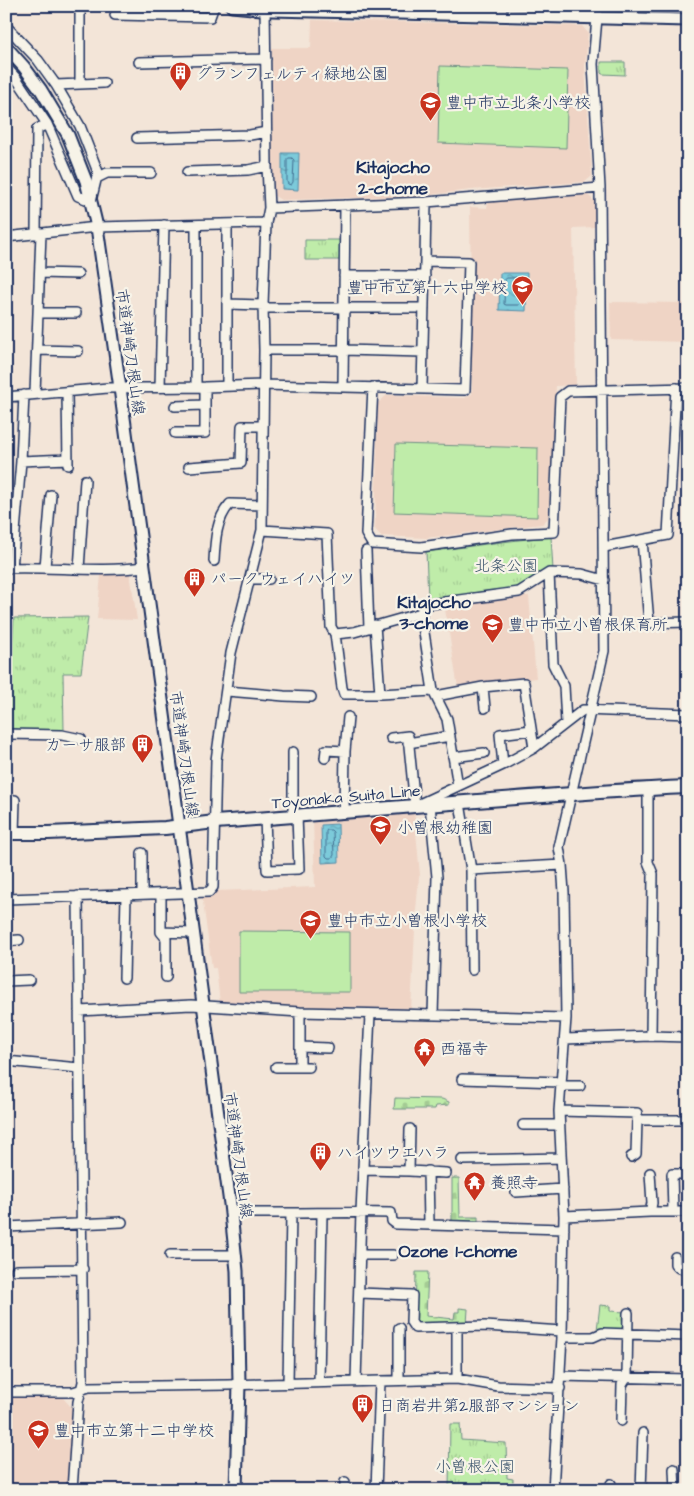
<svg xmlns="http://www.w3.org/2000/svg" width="694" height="1496" font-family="'Architects Daughter','Klee One',sans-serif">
  <defs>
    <pattern id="industrial-furrows" width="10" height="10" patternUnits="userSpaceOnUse" patternTransform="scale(1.25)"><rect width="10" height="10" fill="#efd4c5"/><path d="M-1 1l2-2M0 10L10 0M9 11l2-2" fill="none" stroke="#ccb6ac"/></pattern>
    <pattern id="cemetery-stones" width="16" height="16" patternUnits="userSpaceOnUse" patternTransform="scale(1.25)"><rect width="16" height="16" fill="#bfeca9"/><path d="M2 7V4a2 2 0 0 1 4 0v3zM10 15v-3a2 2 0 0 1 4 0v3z" fill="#a4cb94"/></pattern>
    <pattern id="park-tufts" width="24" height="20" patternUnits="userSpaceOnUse" patternTransform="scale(1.25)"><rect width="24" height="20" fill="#bfeca9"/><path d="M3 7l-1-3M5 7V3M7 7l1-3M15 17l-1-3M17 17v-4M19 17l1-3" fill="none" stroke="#a4cb94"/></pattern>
    <pattern id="water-ripples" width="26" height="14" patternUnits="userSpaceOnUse" patternTransform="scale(1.25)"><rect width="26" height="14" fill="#7ccada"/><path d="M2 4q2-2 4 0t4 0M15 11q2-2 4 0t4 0" fill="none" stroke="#65a4b4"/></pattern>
  </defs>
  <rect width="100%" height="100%" fill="#f3e5d8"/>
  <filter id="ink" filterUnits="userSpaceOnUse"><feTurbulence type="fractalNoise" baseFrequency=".02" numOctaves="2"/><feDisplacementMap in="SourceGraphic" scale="10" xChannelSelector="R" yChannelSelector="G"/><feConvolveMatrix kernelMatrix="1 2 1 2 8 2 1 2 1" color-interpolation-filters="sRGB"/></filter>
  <g filter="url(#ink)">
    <path fill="#efd4c5" d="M312,20L582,26L588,33L585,67L592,176L585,182L471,190L421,196L281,200L273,195L272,48H311Z
      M588,195L596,203L595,227L573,228L576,385L556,386L548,518L542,524L426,538L381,536L375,529L378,403L387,395L465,398L472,394L470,207L487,208L488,202Z
      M610,302L688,303V342L611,340Z
      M130,573L137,620L97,619L101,575Z
      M524,596H529L536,678L458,688L445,609L492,600L517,599Z
      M414,810L420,875L419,877L416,910L411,1010L408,1012L299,1008L220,1003L216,968H212L202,895H213L216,891L315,887L313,819Z
      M6,1398H63L72,1408L68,1490H6Z"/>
    <path fill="url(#industrial-furrows)" d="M686,1426H688V1490H686Z"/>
    <path fill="#bfeca9" stroke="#6d8e84" d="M440,66L568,70L566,148L438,143Z
      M396,444L538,448L537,517L394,512Z
      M239,931L350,932V992H239Z"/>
    <path fill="url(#cemetery-stones)" stroke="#6d8e84" d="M395,1098L442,1099L449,1102V1105L436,1106L435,1109H394Z
      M452,1178H459L460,1217H478V1222H452Z
      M416,1272H428L426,1316L454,1319L455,1312H459V1308L468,1309L467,1324L419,1325L415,1321Z"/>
    <path fill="url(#park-tufts)" stroke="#6d8e84" d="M601,62H625V75L602,74L601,73Z
      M305,240H341V260H305Z
      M551,537L553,570L515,589L488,591L432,600L428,598L426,552C468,547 509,540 551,537Z
      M88,617L81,673H63L64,731L7,729L14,618Z
      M600,1305L610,1306V1311L625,1312V1327L622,1330H597Z
      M450,1424H460L461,1440L506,1443L507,1478L513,1479V1490L449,1489Z"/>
    <path fill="url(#water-ripples)" stroke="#558ca8" d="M282,153H299L298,190L282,189Z
      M500,273H527L526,311L499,310Z
      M338,824L339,862L322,863L321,825Z"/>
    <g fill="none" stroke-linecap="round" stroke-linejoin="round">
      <path stroke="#426d90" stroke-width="1" d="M289,158H292L294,160L293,182L291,185L288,184L287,182V160Z
        M507,278H519L521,280V303L519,305H506L504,304L505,280Z
        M327,830H331L333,832L334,855L332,858H328L326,856V832Z"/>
      <defs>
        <path id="minor" d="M80,6V83
          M115,15L210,17L214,6
          M6,26L38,60L56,85L80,126L98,172L91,201L78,196L47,124L16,78L6,67
          M139,62L266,59
          M56,85L104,83
          M137,138L250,135L267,132
          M187,172L248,170L267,166
          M97,178L107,173H151
          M269,208L426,202L600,188
          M36,234L37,129L47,124
          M6,237L97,227L266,223
          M40,273L78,274
          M344,276H425
          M228,304L263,305
          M264,308H424
          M39,313H76
          M37,350L78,351
          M264,350H343L423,352
          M227,386V224
          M343,386L345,205
          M160,387L164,225
          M196,387V225
          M373,387L366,534L372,544L421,547L512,534L554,532L560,397L568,391L688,388
          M422,388L425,261L426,202
          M67,392L68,465
          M35,393L41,233
          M6,397L108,388L205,387L263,385L465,390L469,262L425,261
          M175,406L205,405
          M175,433H205V387
          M21,461L68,459
          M189,467L241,463L242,426H263
          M262,530L327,534L331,627L335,634
          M642,540L649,623L688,622
          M604,547L668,535L676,388
          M366,551L369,628
          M214,561C215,541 216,519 230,504L262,505
          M45,567L51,495
          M6,568C52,566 98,573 144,567
          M12,568L21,461L24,395
          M79,569L85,480
          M549,573L553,664L564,686L566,723
          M250,579H269
          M421,613L433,691
          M375,625L380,694
          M483,687L485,708
          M227,691L284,696L311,697
          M436,696L483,687L524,683L534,748
          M6,734L62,735L81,739
          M391,738L408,736L415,806L503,765L534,748L583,710L688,714
          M408,743L450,736
          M453,757L484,753
          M325,758L326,750L345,751
          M503,765L500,734L531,730
          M458,786L447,719L433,691L380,694H344L342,688L335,634L354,632L421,613L423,605L519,592L549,573L582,574L604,580
          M648,788V862L653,874L651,1036
          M460,803L471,870L472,970
          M430,805L437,877L433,1015
          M344,812L345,751L348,717
          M265,818L267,870L299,869L297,816L293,810V752
          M14,833L15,800
          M142,853V894
          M471,870L562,865
          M161,894V932L166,938V977
          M6,899L209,892L213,887L216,760L231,653L262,530L264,350L263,305L266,223L269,208L267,166L265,6
          M161,932L193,933
          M6,941L19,940
          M124,978L126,895
          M6,981L29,980
          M79,1011L191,1005L300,1012L566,1018
          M565,1039L651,1036L688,1037
          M300,1047L328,1048
          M6,1061L79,1068
          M276,1067H309
          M300,1067V1012
          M462,1079L561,1082
          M561,1086H580
          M559,1111L637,1113V1120H688
          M523,1125H559
          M631,1157L636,1154L637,1120
          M462,1160L561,1158
          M364,1170L409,1171L410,1129
          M409,1171L446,1173
          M428,1171L429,1224
          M516,1192L563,1189
          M231,1212C284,1215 338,1211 391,1213L392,1221L396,1224L564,1229
          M650,1212L652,1203L650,1173
          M673,1212L672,1174H688
          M564,1216L650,1212H688
          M6,1227L122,1222
          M170,1255H236
          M360,1255H393
          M675,1257V1264L679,1268H688
          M16,1270L83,1269
          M359,1293L412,1295L411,1322L415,1328L485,1326L562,1331
          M457,1327V1379
          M399,1328V1380
          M562,1337H593L602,1333L688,1336
          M560,1376L688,1379
          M356,1381L361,1212L370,1014
          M319,1382L322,1214
          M288,1383L291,1214
          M6,1392H73L89,1387L228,1385L457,1379L498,1386L560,1388
          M621,1421L622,1385L627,1377L628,1313
          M674,1469L675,1490
          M72,1490L78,1402L83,1382L78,896
          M345,1490V1482
          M376,1490L380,1381
          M553,1490L562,1337L564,1216L559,1111L566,1018L564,892L562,865L559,847L604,651L600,188L593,64L598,6
          M610,1490L611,1484
          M641,1490L643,1433"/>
        <path id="tertiary" d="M232,6L272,10L688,20
          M6,47L24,67L41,90L68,135L86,181L97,227L120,388L230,1204L237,1271L239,1384L236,1490"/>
        <path id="secondary" d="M6,833H48L165,828L215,822C372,811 530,794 688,787"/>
      </defs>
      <use href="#minor" stroke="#1b2f5e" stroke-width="12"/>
      <use href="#tertiary" stroke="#1b2f5e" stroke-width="15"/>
      <use href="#secondary" stroke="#1b2f5e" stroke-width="16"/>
      <use href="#minor" stroke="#f7f3e8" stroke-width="9"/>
      <use href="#tertiary" stroke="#f7f3e8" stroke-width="11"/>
      <use href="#secondary" stroke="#f7f3e8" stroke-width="12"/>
    </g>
  </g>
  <defs>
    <symbol id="building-pin" viewBox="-11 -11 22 30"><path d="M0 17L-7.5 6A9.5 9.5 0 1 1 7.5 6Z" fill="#c8321e" stroke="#f7f3e8"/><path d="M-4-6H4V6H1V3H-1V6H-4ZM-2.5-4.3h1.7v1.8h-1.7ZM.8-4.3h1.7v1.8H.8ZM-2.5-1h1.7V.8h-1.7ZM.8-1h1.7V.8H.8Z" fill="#fff"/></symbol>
    <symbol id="school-pin" viewBox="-11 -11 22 30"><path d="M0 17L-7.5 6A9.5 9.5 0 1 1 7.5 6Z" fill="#c8321e" stroke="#f7f3e8"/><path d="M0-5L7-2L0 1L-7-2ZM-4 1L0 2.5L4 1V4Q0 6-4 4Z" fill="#fff"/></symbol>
    <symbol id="temple-pin" viewBox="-11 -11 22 30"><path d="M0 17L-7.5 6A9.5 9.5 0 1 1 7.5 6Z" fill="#c8321e" stroke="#f7f3e8"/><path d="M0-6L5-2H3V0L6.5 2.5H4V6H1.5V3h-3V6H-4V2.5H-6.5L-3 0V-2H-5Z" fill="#fff"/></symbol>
  </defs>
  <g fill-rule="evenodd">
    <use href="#building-pin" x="168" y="60" width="25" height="34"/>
    <use href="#school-pin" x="418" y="90" width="25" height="34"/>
    <use href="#school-pin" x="510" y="274" width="25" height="34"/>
    <use href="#building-pin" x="182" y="566" width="25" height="34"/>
    <use href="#school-pin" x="480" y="612" width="25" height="34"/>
    <use href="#building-pin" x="130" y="732" width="25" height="34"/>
    <use href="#school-pin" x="368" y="814" width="25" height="34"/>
    <use href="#school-pin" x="298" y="908" width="25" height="34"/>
    <use href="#temple-pin" x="412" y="1036" width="25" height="34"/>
    <use href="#building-pin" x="308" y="1140" width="25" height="34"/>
    <use href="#temple-pin" x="462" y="1170" width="25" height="34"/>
    <use href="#building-pin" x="350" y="1392" width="25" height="34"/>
    <use href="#school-pin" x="26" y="1418" width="25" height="34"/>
  </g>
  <g text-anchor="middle" stroke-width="4.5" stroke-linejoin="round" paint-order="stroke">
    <g font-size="16" fill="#1b2f5e" stroke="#f7f3e8" text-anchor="start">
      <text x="196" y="79">グランフェルティ緑地公園</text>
      <text x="446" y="108">豊中市立北条小学校</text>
      <text x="507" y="293" text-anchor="end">豊中市立第十六中学校</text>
      <text x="211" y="584">パークウェイハイツ</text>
      <text x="508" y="630">豊中市立小曽根保育所</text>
      <text x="126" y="750" text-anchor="end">カーサ服部</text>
      <text x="397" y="833">小曽根幼稚園</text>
      <text x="327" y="926">豊中市立小曽根小学校</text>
      <text x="440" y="1054">西福寺</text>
      <text x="337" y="1158">ハイツウエハラ</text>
      <text x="490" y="1188">養照寺</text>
      <text x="379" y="1411">日商岩井第2服部マンション</text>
      <text x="54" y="1436">豊中市立第十二中学校</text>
    </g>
    <g font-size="16" fill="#1b2f5e" stroke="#f7f3e8">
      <text transform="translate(131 352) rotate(82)" y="6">市道神崎刀根山線</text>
      <text transform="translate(185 754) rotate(82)" y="6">市道神崎刀根山線</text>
      <text transform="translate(346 796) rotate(-5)" y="6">Toyonaka Suita Line</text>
      <text transform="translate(239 1155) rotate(82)" y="6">市道神崎刀根山線</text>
    </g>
    <g font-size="16" fill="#3c556d" stroke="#f7f3e8">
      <text x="506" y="571">北条公園</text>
      <text x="475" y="1472">小曽根公園</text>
    </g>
    <g font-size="18" font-weight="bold" fill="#1b2f5e" stroke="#f7f3e8">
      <text x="393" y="173">Kitajocho<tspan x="393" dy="21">2-chome</tspan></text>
      <text x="434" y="608">Kitajocho<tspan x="434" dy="21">3-chome</tspan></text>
      <text x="458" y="1257">Ozone 1-chome</text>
    </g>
  </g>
  <rect width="694" height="1496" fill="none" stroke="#f7f3e8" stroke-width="25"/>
  <rect x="12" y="12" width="669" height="1471" fill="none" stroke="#1b2f5e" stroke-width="2" filter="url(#ink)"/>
</svg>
